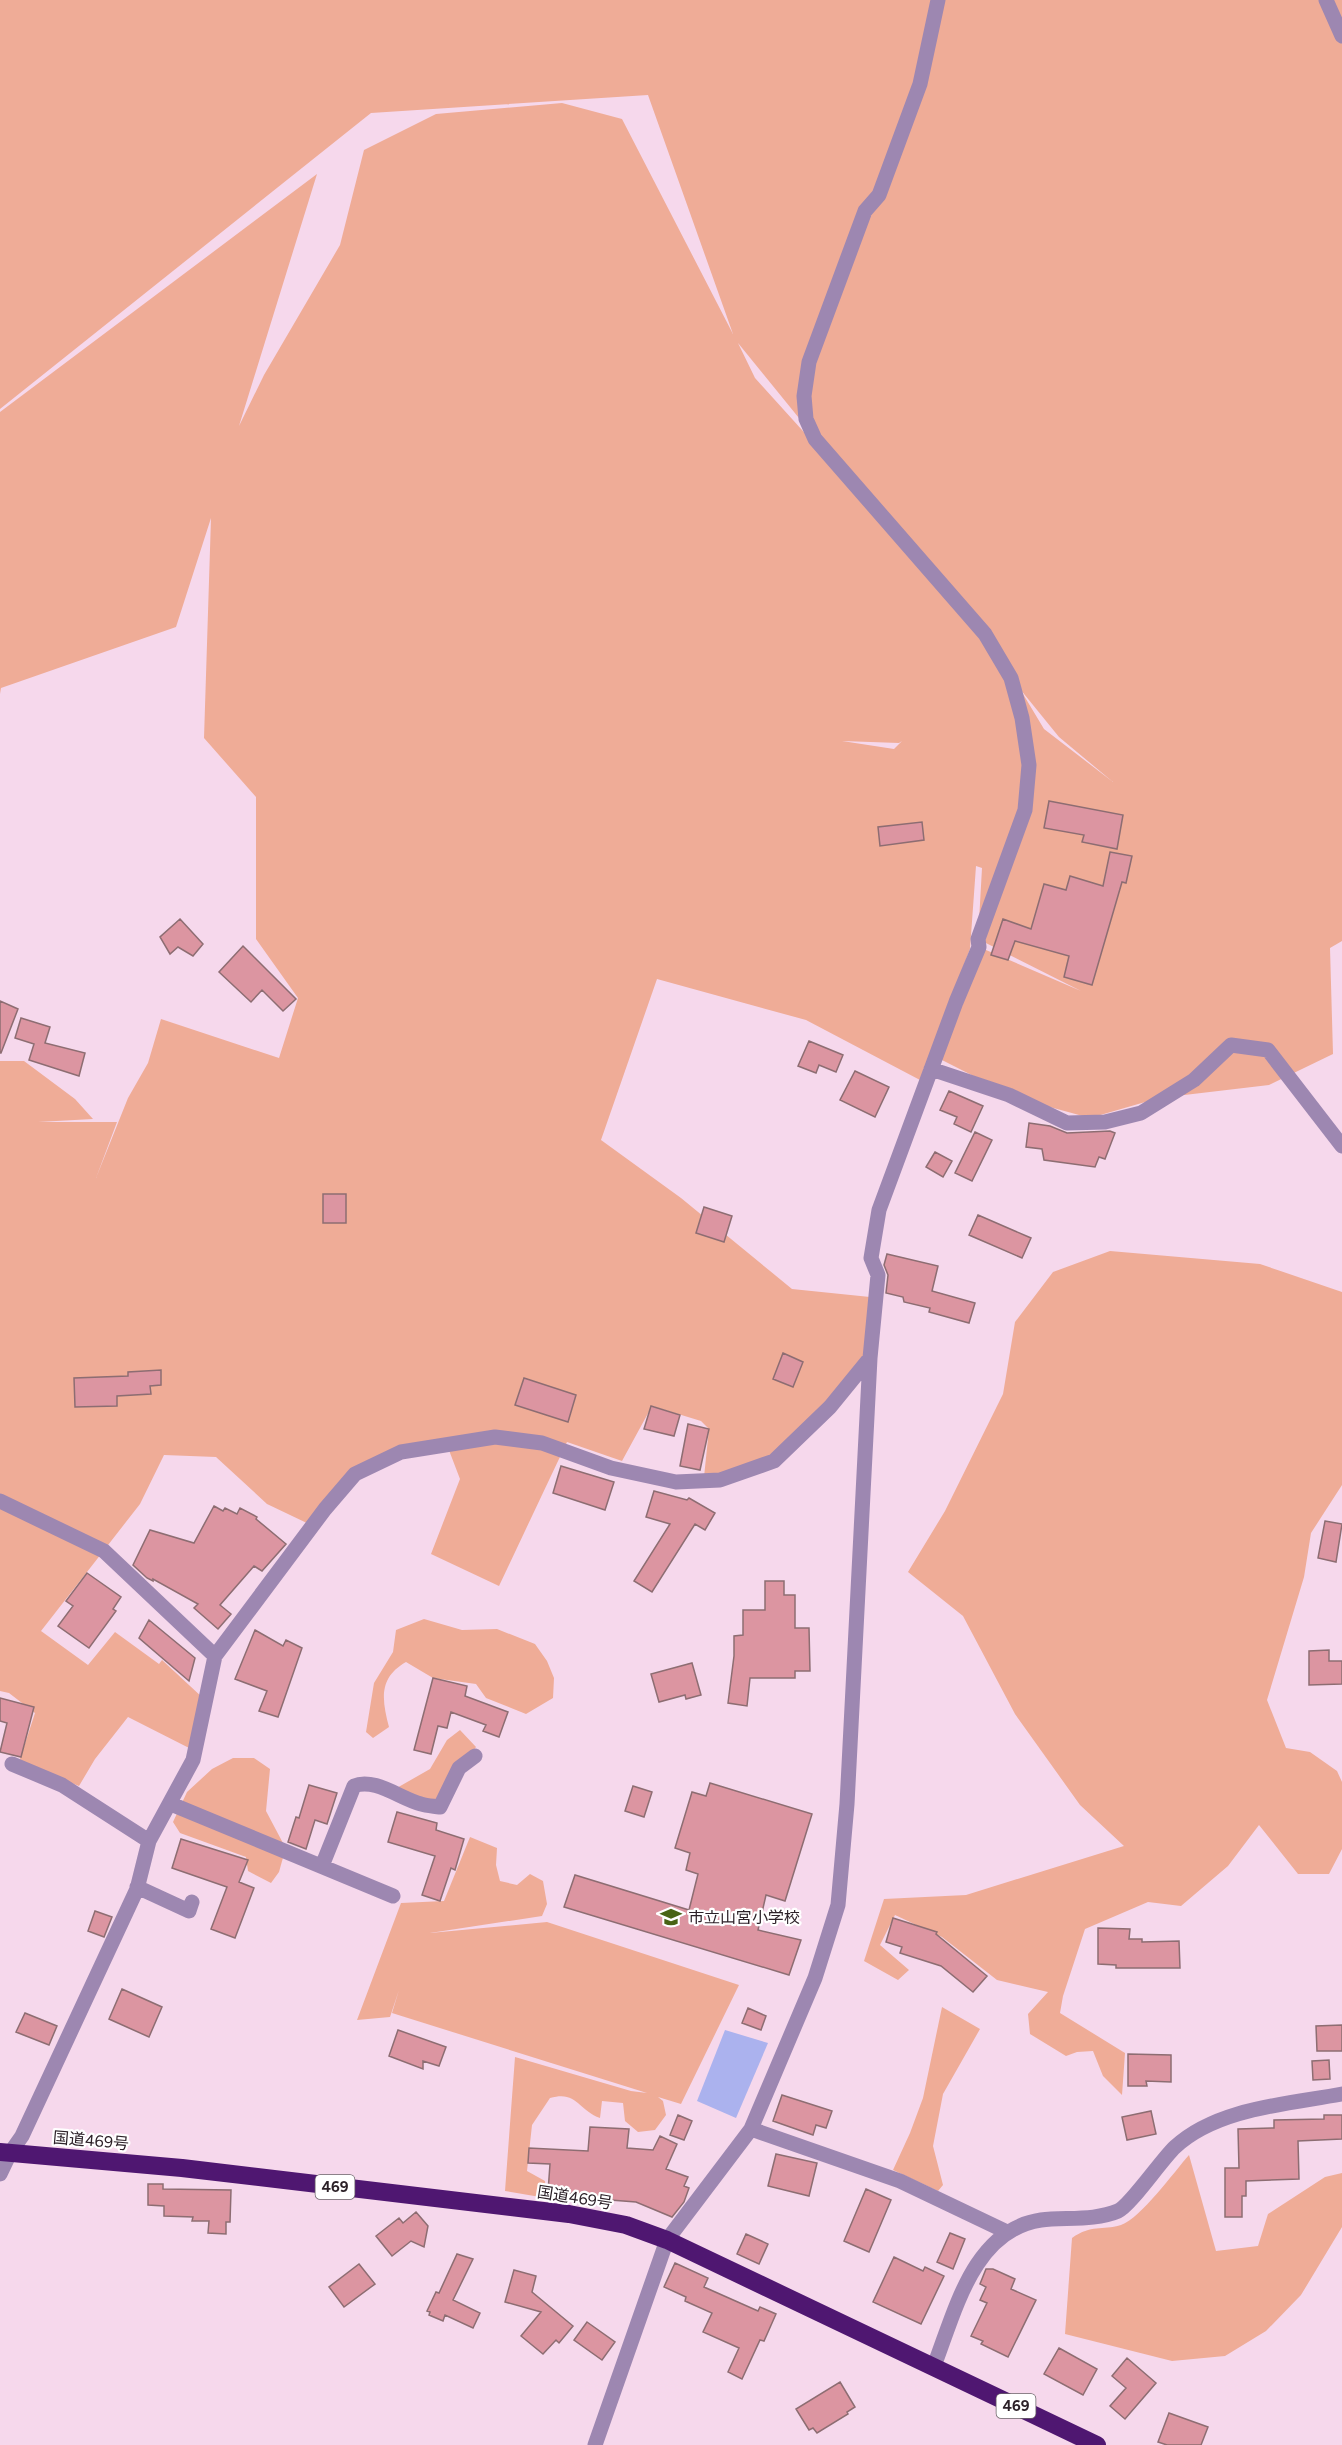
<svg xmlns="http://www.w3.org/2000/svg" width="1342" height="2445" font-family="Figtree,'Noto Sans JP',sans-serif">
  <rect width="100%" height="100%" fill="#f6d8ec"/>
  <path fill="#efac97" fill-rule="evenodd" d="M0,0H1342V941L1330,948L1333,1054L1269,1085L1159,1098L1090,1118L1017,1098L936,1057L979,947L1081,991L978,939L982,868L976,866L970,949L920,1080L806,1020L657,979L601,1140L681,1198L792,1289L870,1297V1358L774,1461L704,1477L709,1429L701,1421L652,1406L622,1461L567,1442L499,1586L431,1554L460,1479L447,1445L354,1474L311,1525L267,1504L216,1457L164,1455L140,1504L41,1631L88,1665L115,1632L159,1664L162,1660L203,1698L195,1751L128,1717L95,1759L79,1786L19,1762L35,1713L9,1693L0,1691V1061H24L75,1099L93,1119L38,1122H117L96,1178L128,1098L148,1063L161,1019L279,1058L298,998L256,939V797L204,738L211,518L176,627L1,688L0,694V412L317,174L239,426L264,375L340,245L364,150L436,114L562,103L622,119L733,334L648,95L371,113L0,409ZM738,343L859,492V493L755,378ZM1020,689L1059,737L1113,782L1044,729ZM842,741L899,743L902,741L894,749Z
    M1110,1251L1260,1264L1342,1292V1485L1311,1533L1304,1577L1267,1700L1286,1748L1310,1752L1337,1771L1342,1782V1849L1329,1874H1298L1259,1825L1228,1866L1181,1906L1148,1902L1085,1929L1063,1996L1060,2013L1125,2053L1122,2095L1103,2076L1093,2051L1077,2052L1066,2056L1030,2034L1028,2014L1048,1992L997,1980L942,1937L895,1915L880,1945L909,1970L898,1980L864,1961L884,1899L966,1895L1124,1846L1080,1805L1015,1714L963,1616L908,1572L945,1511L1003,1394L1015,1322L1053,1272Z
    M424,1619L462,1630L497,1629L535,1644L547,1661L554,1678L553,1698L526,1714L486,1698L476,1684L433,1678L406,1662C378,1678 382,1700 389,1727L373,1738L366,1732L374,1683L393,1652L396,1630Z
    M460,1730L476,1747L436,1800L427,1805L395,1789L430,1769L447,1740Z
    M233,1758H254L270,1769L266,1811L284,1845V1854L279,1872L271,1883L248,1871L246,1857L180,1833L173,1822L187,1792L212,1769Z
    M470,1837L497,1848L496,1865L500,1881L517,1885L530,1874L543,1881L547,1904L542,1916L430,1933L547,1922L739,1985L681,2104L658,2097L663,2101L666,2115L655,2130L638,2132L625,2121L623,2103L602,2101L600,2118C578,2110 577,2090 550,2098L532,2125L527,2171L545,2181L546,2198L505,2191L515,2057L631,2091L647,2093L392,2013L399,1990L390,2017L357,2020L401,1903L444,1901Z
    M942,2007L980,2029L943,2094L933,2146L943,2185L938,2191L893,2170L910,2133L923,2098Z
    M1189,2155L1216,2251L1258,2246L1268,2214L1325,2177L1342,2173V2227L1301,2295L1266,2331L1225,2356L1172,2361L1065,2334L1072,2238C1092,2224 1101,2231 1121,2225C1141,2218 1174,2172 1189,2155Z"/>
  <path fill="#abb2ee" d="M725,2030L768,2043L736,2118L697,2101Z"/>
  <path fill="#dc95a1" stroke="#8d6d72" stroke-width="1.5" d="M1049,801L1123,815L1117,849L1082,842L1084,835L1044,828Z
    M922,822L924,840L880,846L878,827Z
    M1110,852L1132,856L1126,883L1122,882L1092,985L1064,977L1069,956L1015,941L1008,960L991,955L1003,919L1031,929L1044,884L1066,890L1070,876L1103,886Z
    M180,919L203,944L193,956L178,947L170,954L160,937Z
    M243,946L296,999L283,1011L262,990L251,1002L219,972Z
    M0,1001L18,1009L1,1053H0Z
    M21,1018L50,1027L45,1043L85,1053L79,1076L29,1060L34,1044L15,1038Z
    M809,1041L843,1055L836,1072L819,1065L816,1073L798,1066Z
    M855,1071L889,1087L875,1117L840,1100Z
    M949,1091L983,1106L971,1132L954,1124L957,1117L940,1110Z
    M1029,1123L1050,1126L1067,1133L1110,1131L1115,1133L1105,1159L1099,1157L1095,1167L1044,1160L1042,1149L1026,1147Z
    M975,1132L992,1140L972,1181L955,1173Z
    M935,1152L952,1161L943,1177L926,1167Z
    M323,1194H346V1223H323Z
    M704,1207L732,1216L724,1242L696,1233Z
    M978,1215L1031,1238L1022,1258L969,1235Z
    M887,1254L938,1266L932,1291L975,1303L969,1323L929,1312L930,1308L904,1302L903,1297L886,1293L888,1275L884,1265Z
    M783,1353L803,1362L793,1387L773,1379Z
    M161,1370V1385L150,1386L151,1394L117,1396V1406L75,1407L74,1378L128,1376V1372Z
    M524,1378L576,1395L568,1422L515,1405Z
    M651,1406L680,1415L674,1436L644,1429Z
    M688,1424L709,1429L700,1470L680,1466Z
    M561,1466L614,1482L605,1510L553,1493Z
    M654,1491L687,1500L689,1498L715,1513L705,1530L695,1524L652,1592L634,1581L670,1524L646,1517Z
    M214,1506L223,1511L225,1508L237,1514L240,1508L257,1517L256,1519L286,1544L262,1571L254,1566L220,1605L231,1614L218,1629L194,1608L198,1604L153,1579V1581L147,1578L133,1565L150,1530L194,1543Z
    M1325,1521L1342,1524L1336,1562L1318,1558Z
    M87,1573L121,1597L113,1609L116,1611L89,1648L58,1626L73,1606L66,1601Z
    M765,1581H784V1595H795V1628H809L810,1671H795V1678H750L747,1706L728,1703L734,1656V1636L743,1635V1610H765Z
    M149,1620L195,1658L189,1681L139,1638Z
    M255,1630L283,1646L286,1640L302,1648L278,1717L259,1711L267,1691L235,1679Z
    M1329,1650V1661H1342V1684L1309,1685V1651Z
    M692,1663L701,1695L686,1699L685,1695L659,1702L651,1674Z
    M433,1678L467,1686L465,1696L508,1712L499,1737L483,1731L486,1725L451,1712L447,1728L438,1726L431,1754L414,1750Z
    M0,1698L34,1707L21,1757L0,1752L7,1723L0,1721Z
    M710,1783L812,1814L785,1901L766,1895L758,1930L801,1940L789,1975L564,1907L575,1875L689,1910L698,1874L686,1870L690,1853L675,1848L692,1792L706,1796Z
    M309,1785L337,1793L327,1824L315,1820L306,1849L288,1842L296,1817L299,1818Z
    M633,1786L652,1792L644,1817L625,1811Z
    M397,1812L437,1823L436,1830L464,1839L455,1870L451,1868L440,1901L422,1895L435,1856L388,1842Z
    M181,1839L248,1860L239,1882L254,1888L235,1938L211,1929L227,1887L172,1868Z
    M95,1911L112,1917L104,1937L88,1931Z
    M893,1918L937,1932L936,1934L987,1976L973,1992L941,1966L900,1953L902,1947L886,1942Z
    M1098,1928L1130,1929L1129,1939H1142V1942L1179,1941L1180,1968H1116V1965L1098,1964Z
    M122,1989L162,2007L149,2037L109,2019Z
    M748,2008L766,2016L761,2030L742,2023Z
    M25,2013L57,2026L49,2045L16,2032Z
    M1342,2025V2051H1317L1316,2026Z
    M398,2030L446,2047L439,2066L423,2061V2069L389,2056Z
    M1128,2054L1171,2055V2082L1146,2081L1147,2086H1128Z
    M1329,2060L1330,2079L1313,2080L1312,2061Z
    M782,2095L832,2111L826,2128L816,2125L813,2135L773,2121Z
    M1151,2111L1156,2134L1127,2140L1122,2117Z
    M678,2115L692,2121L684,2140L670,2135Z
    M1324,2115H1342V2139L1298,2141L1299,2179L1246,2181V2196H1242V2217H1225V2168H1239L1238,2129L1274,2128V2120L1324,2119Z
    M590,2127L629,2129L627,2148L653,2150L660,2136L677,2144L666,2169L688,2177L684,2186L689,2188L684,2202L672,2217L636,2202L585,2198V2194L548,2192L550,2164L528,2163L529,2148L588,2151Z
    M776,2154L817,2163L809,2196L768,2186Z
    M148,2184H163V2189L231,2190L230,2222H226V2234L208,2233L209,2221H192L193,2217L164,2216V2206L148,2205Z
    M866,2189L891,2200L869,2252L844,2241Z
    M416,2212L428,2226L424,2247L411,2241L392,2256L376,2236L399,2218L403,2223Z
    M950,2233L965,2239L953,2269L937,2262Z
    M746,2234L768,2244L759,2264L737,2254Z
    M457,2254L473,2259L453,2300L480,2313L473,2328L445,2315L443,2321L429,2315L430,2312L427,2311L436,2292L439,2293Z
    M894,2257L923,2271L925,2267L944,2276L921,2324L873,2302Z
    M675,2263L708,2278L704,2287L758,2311L760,2307L776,2314L764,2341L760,2340L742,2379L728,2372L739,2348L703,2332L712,2313L685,2301L686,2297L664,2287Z
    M359,2264L375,2284L344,2307L329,2287Z
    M986,2269H993L1015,2279L1011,2289L1036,2300L1008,2357L981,2344L983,2341L971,2336L987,2303L980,2300L986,2287L980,2284Z
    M514,2270L536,2276L532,2292L573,2326L559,2343L556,2340L543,2354L521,2336L541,2312L505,2302Z
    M587,2322L615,2342L602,2360L574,2340Z
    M1059,2348L1097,2369L1083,2395L1044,2374Z
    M1127,2358L1156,2383L1125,2419L1110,2406L1126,2388L1112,2376Z
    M840,2382L855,2407L847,2412L848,2414L817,2433L813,2428L809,2430L796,2409Z
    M1169,2413L1208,2427L1201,2445H1167L1158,2442Z"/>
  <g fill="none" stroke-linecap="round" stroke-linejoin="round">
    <path stroke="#9d87b1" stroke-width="15" d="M1326,0L1342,36
      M931,1069L1009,1095L1067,1123L1105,1122L1141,1113L1194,1080L1231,1045L1268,1050L1342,1146
      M0,1501L104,1551L215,1656
      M12,1764L62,1785L149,1841
      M171,1804L393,1896
      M322,1866L354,1786C374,1777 401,1799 421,1804C427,1806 434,1806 440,1807L459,1768L475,1756
      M137,1887L189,1911L192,1902
      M751,2129L900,2181L1007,2232
      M0,2174L10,2153L22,2136L137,1889L149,1841L193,1760L215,1656L325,1509L355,1474L401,1452L495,1437L542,1443L611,1468L676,1482L720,1480L774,1461L830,1407L870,1358
      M934,2366C955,2312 973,2230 1041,2220C1065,2217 1095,2221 1118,2211C1130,2206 1162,2159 1175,2147C1217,2108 1288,2104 1342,2094
      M595,2445L667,2240L751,2129L815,1978L838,1905L847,1804L870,1358L878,1275L871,1258L879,1210L956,1002L979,947L978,939L1025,810L1029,765L1022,718L1011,678L985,634L815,439L806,419L804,396L809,362L865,211L879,195L920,84L938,0"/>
    <path stroke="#4f1771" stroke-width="18" d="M0,2152L182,2168L569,2214L626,2225L667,2240L1097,2445"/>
  </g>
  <defs>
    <symbol id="school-bare" viewBox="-9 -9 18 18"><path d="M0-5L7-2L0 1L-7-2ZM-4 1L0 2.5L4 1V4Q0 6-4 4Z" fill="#486314" stroke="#fff" stroke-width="2.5" paint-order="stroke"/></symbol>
  </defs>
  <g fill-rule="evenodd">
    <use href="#school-bare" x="656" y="1902" width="30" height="30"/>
  </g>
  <g text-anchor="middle" stroke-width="4.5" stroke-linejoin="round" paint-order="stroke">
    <g fill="#fff" stroke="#6b6468" stroke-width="1.5">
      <rect x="315.5" y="2175" width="39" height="24" rx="4.5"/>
      <rect x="996.5" y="2394" width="39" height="24" rx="4.5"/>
    </g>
    <g font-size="15" font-weight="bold" fill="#2c2128">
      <text x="335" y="2192">469</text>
      <text x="1016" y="2411">469</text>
    </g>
    <g font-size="16" fill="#2c2128" stroke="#fff" text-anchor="start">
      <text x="688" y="1923">市立山宮小学校</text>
    </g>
    <g font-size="16" fill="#2c2128" stroke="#fff">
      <text transform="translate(91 2140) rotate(5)" y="6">国道469号</text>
      <text transform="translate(575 2197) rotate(9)" y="6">国道469号</text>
    </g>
  </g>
</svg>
